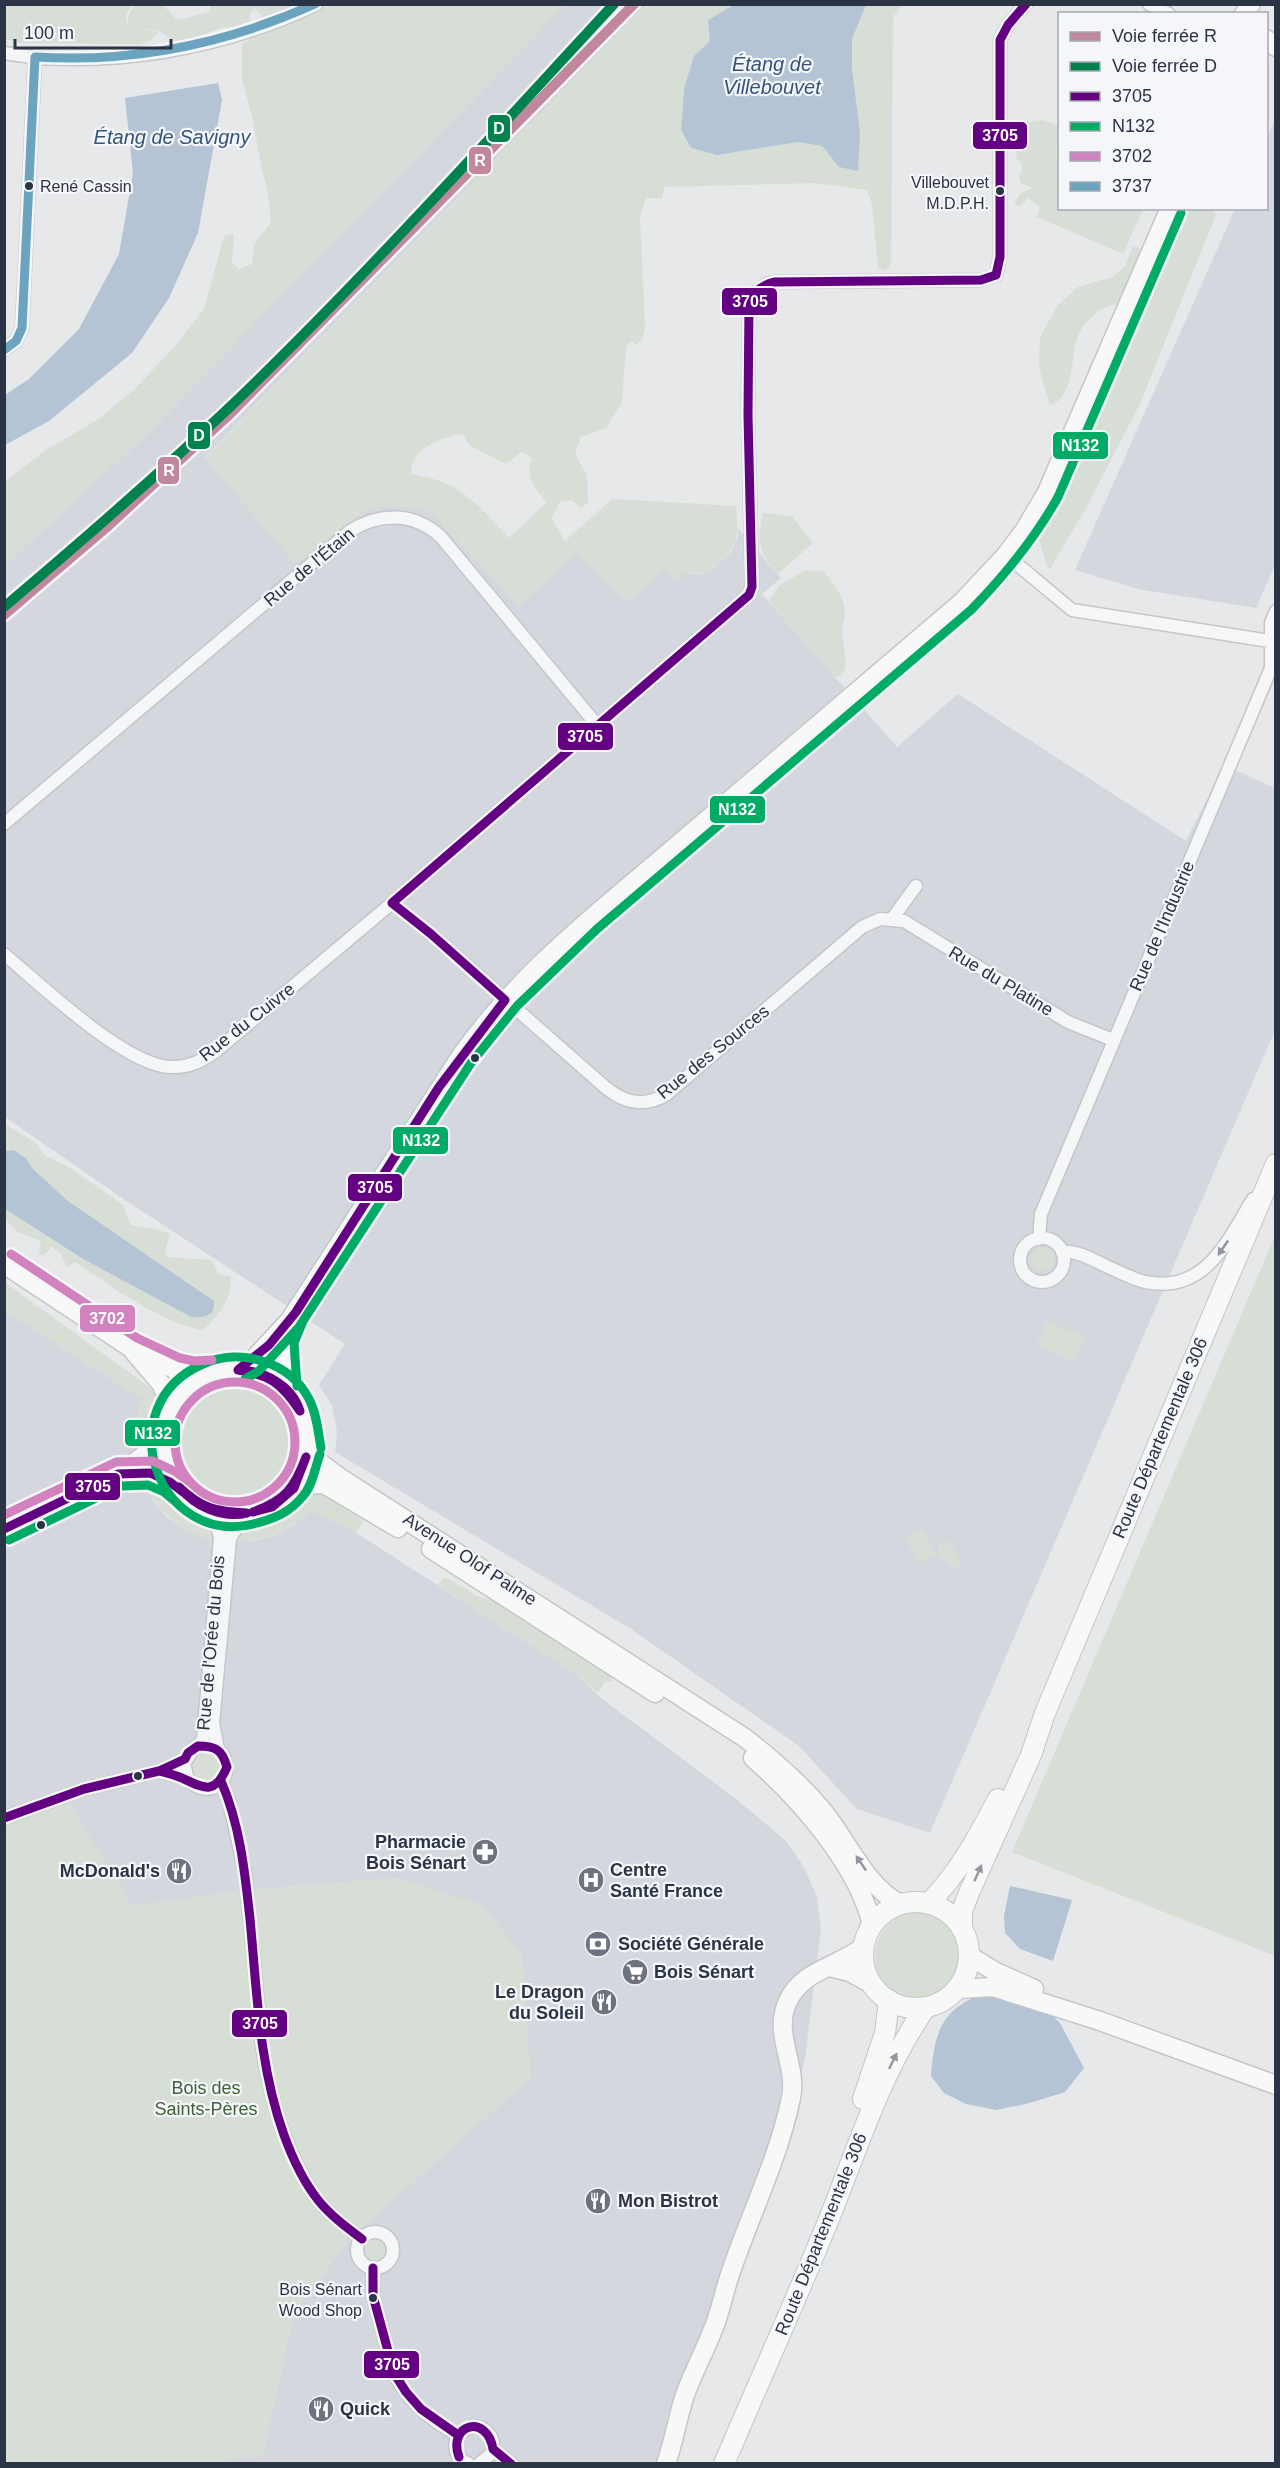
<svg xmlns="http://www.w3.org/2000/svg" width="1280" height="2468" font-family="Helvetica,sans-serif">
  <rect width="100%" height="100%" fill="#e6e8ea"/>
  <path fill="#d4d7dd" d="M565,5H646L205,457L295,563L367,508L396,506L427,509L456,537L577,554L695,574L708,573L731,552L738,538L737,527L781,578L762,594L897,747L958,694L1186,841L1224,765L1275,788V1030L930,1833L857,1809L799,1746L631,1629L335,1452L337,1432L332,1406L319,1385L345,1344L122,1198L5,1117V565L141,440Z
    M1275,118L1276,563L1256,608L1138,589L1075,570L1235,209L1266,208L1267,139Z
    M5,1311L142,1399L136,1423L140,1479L154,1502L167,1517L188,1531L210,1540L235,1543L255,1541L274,1535L293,1525L310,1511L344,1525L577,1675L602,1699L736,1799L785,1840L804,1867L817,1897L821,1929L805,2058L790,2128L721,2329L688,2413L675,2463H114L263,2454L294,2312L351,2237L531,2077L397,1878L247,1890L132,1906L66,1799L5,1821Z"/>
  <path fill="#d6ded6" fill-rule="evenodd" d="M135,4L163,5L177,20L210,12V4L565,5L141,440L5,565V482L44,451L97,420L134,390L176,345L204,309L224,236L234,234L232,263L239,269L252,264L254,245L271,222L268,193L261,165L251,112L242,80V44L253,37L262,36L271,27L255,8L250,13V23L245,29L224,27L180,43L175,42L160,31L137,28L158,32L150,41L140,44L20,43L5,39V5H132L126,14L127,26L129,14Z
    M646,5H734L710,41L684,89L681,130L691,148L717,155L798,142L822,146L839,166L852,69V39L866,5H902L893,17L891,265L886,271L878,268L872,204L867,190L815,183L664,187L662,198H646L640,217L645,328L643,338L636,345L631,341L626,347L622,402L606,428L581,437L575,454L587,475L588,502L582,508L571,500L560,502L551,518L565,541L612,499L736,506C739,545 738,547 707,573H683L676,581L666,570L628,602L577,554L519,606L427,509L396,506L367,508L295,564L205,458ZM456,434L464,435L470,446L506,464L521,452L532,458C525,478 534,488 547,502L509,538C475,502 461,482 411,474C411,448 435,442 456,434Z
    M1043,120L1059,126L1057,158L1059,160L1060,208L1143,209L1123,254L1037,217L1040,206L1028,198L1020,207L1014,203L1021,193L1032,188L1021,183L1019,176L1022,170V164L1017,159L1016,154L1021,145L1024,123Z
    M1179,209H1210L1216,215L1139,406L1086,508L1050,569L1047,566L1036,530L1092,417Z
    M1133,246L1146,252C1140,265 1133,289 1124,299C1119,305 1110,305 1104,308C1092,315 1081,326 1077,339C1070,359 1075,397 1050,405L1039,368L1040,337L1058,305L1078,287L1112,277L1125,266Z
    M763,513L792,516L813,543L778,574C758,551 757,543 763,513Z
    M806,570L823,571C833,581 844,597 845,612C845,618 842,624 842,630C842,644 850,664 842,675L835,677L769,601L779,586Z
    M5,1124L36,1143L44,1155L69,1167L123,1205L131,1225C144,1229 158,1228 170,1234L165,1252L168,1257L211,1260L219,1274L231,1277C232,1299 219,1316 203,1330C168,1325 112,1289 84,1267L75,1262L67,1267L61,1254L52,1247L44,1255H38L41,1246L39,1240L18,1232L5,1219L4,1209L83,1259L191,1317L215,1308L214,1301L68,1201L33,1169L26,1157L14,1150L5,1151Z
    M1275,1236V1956L1012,1852Z
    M1031 1259a12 12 0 1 1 24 0a12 12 0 1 1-24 0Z
    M4,1282L159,1394L150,1448L135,1455L136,1423L142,1399L5,1311Z
    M1046,1321L1085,1337L1075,1362L1036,1346Z
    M175 1442a61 61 0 1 1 122 0a61 61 0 1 1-122 0Z
    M146,1482L165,1486L169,1494L167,1501C179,1507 198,1521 209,1524L217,1541C185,1536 162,1513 144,1487Z
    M314,1489L343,1502L363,1522L356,1533L310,1511C288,1530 267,1540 237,1543L236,1539L241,1529L278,1517Z
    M923,1528L937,1555L918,1564L905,1537Z
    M943,1541L949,1542L961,1559L960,1565L955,1568C947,1568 939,1554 937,1547Z
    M443,1578C464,1582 471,1600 494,1599L611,1675L612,1681L605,1682L598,1693L577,1675L438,1585Z
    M192 1766a14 14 0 1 1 28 0a14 14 0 1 1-28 0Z
    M66,1799L132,1906L247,1890L397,1878L481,1904L522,1955L531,2077L351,2237L294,2311L263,2455L216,2462L5,2464V1821Z
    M875 1956a44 44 0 1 1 88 0a44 44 0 1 1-88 0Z
    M364 2250a12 12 0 1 1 24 0a12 12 0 1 1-24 0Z"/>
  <path fill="#b4c4d5" d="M734,5H866L852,39V69L860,133L858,171L839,167L822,146L798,142L717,155L691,148L681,130L684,89L694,56L710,41L708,20Z
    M218,83L222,100L198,233L169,298L132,353L49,421L5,445V395L29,379L79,329L119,254L133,173L125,98Z
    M14,1150L26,1158L33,1169L68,1201L214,1301C216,1317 203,1318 191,1317L83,1259L5,1209V1151Z
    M1010,1886L1072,1900L1053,1961L1020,1949L1005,1933L1004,1916Z
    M987,1993L1042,2007L1060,2023L1084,2068L1065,2092L1030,2103L996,2110L966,2104L944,2093L931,2076C934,2033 942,2006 987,1993Z"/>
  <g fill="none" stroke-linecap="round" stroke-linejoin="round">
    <defs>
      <path id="street" d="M1149,4L1169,14
        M4,53C105,70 225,49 316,4
        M4,350L16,341L22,328L35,57
        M1006,555L1072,610L1276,642
        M4,824L350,531C380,512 414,512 441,537L597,725
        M392,903L431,934L605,1087C624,1103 644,1108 667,1094L862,927L880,919L904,921L1068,1022L1113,1040
        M892,919L916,886
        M4,954C40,984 124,1065 170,1067C188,1068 202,1061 216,1051L392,903L749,595L752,587L748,415L749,304L752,294L767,284L775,282L981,280L996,275L1000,257V40L1008,25L1026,4
        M1020 1260a22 22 0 1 1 44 0a22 22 0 1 1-44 0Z
        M1039,1239L1041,1214L1271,668V623L1276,611
        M1062,1252C1077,1250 1093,1260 1106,1266C1118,1271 1132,1279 1145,1282C1205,1294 1227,1242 1253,1199
        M198,1746L203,1739L220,1538L217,1526L203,1507
        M218,1749L213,1723L230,1539L244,1515
        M159,1771C168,1774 178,1775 186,1779C191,1782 195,1787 202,1788C239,1795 232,1729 193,1749L184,1764L188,1780
        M221,1781L228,1797L245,1872L262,2046C270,2097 285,2151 314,2195C326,2212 345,2226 362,2239
        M4,1818L84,1789L159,1771L185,1759
        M357 2250a18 18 0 1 1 36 0a18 18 0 1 1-36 0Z
        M373,2268V2296L394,2373C407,2400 431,2421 458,2435
        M493,2449L512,2464
        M469,2464C456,2458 452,2447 458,2435L472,2426C488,2427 497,2439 491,2454L479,2464"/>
      <path id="secondary" d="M1244,14L1251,4
        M1266,39L1276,47
        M4,1264L131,1348L176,1370L193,1373H209
        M134,1352L162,1385L171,1409
        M163 1442a73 73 0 1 1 146 0a73 73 0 1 1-146 0Z
        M239,1369L251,1362L290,1320L461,1056C519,973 599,912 675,847C771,765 867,683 963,601L1006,555L1024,531L1047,492L1170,208
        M285,1388C282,1365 278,1347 287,1325
        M309,1450L315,1459L339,1477L745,1738C773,1760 799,1782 822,1810C846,1838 867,1889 901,1904
        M120,1474C143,1472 160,1473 178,1488
        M292,1490L304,1485L324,1484L398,1528
        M4,1529C59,1503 119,1482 163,1439
        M431,1549L655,1693
        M753,1758C799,1798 858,1865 872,1925
        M970,1956L994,1971L1034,1989
        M829,1967L850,1972L870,1983
        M959,1989L993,1987L1100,2021L1276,2085
        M666,2464C674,2441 677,2420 684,2398C692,2374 705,2351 714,2327C722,2307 725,2286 733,2266C752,2211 779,2156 791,2098C798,2064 772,2035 788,2001C803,1969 839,1967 864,1946"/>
      <path id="primary" d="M863 1955a53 53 0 1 1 106 0a53 53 0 1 1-106 0Z
        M928,1904C959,1873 978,1837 998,1799
        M962,1929V1911L969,1893L1031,1755L1045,1713L1276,1164
        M863,2099L885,2033L889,2000
        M724,2464C758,2384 794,2304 827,2224C857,2150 880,2074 925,2008"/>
    </defs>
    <use href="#street" stroke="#c4c6c8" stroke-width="15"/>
    <use href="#secondary" stroke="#c4c6c8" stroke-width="21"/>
    <use href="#primary" stroke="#c2c5c8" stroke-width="22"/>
    <use href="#street" stroke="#f5f6f7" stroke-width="12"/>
    <use href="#secondary" stroke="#f8f8f8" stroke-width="18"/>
    <use href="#primary" stroke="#f8f8f8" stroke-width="20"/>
    <defs>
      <path id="bus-1" d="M996,275L1000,257V40L1008,25L1026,4
        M392,903L749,595L752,587L748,415L749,304C753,291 762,285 775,282L981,280L996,275
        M392,903L431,934L505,1000
        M239,1369L269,1345L296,1312L439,1087L505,1000
        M238,1370C271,1375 282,1384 300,1411
        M238,1370C263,1370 292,1385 300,1411
        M179,1487C201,1508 216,1512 247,1513
        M179,1487C195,1506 221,1519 247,1513
        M253,1512C285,1500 294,1489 306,1457
        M253,1512L272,1507L294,1488L306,1457
        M4,1529L118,1474L150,1473L170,1482L183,1492
        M198,1746C216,1746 222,1750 227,1767C215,1795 205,1789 182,1778C175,1775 167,1773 159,1771L185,1759L188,1753Z
        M221,1781C240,1824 245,1873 250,1919C257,1992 259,2066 284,2135C292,2157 303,2181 318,2200C330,2215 346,2227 362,2239
        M84,1789L159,1771
        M84,1789L159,1771
        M4,1818L84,1789
        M373,2268V2296L394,2373L406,2392L421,2409L458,2435
        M459,2457C447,2424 487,2413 493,2449L511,2464"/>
      <path id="bus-2" d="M245,1379L259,1371L299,1327L471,1063L517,1006L597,929L971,610C1005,575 1034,540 1058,497L1181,213
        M297,1386L294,1343L303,1321
        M320,1454C315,1467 313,1485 303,1496C290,1512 276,1518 257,1523C157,1551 107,1405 203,1364C241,1347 290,1362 309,1399C317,1414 318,1432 321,1448
        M9,1540L121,1486L148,1485L164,1492L176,1502"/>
      <path id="bus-3" d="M11,1254L137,1338L180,1358L194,1361L212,1360
        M175 1442a60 60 0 1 1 120 0a60 60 0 1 1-120 0Z
        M4,1515L116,1462L153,1461L176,1472L190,1482"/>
      <path id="bus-4" d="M4,350L16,341L22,328L35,57C132,63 226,44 315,4"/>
    </defs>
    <use href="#bus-1" stroke="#f4f6f9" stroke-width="14"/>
    <use href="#bus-2" stroke="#f4f6f9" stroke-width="14"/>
    <use href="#bus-3" stroke="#f4f6f9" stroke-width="14"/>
    <use href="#bus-4" stroke="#f4f6f9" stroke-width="14"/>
    <use href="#bus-1" stroke="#640082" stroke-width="9"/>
    <use href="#bus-2" stroke="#00ab66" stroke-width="9"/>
    <use href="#bus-3" stroke="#d282be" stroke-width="9"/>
    <use href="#bus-4" stroke="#6ca3be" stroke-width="9"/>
    <defs>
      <path id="rail-1" d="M4,615L107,527L231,413L634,4"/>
      <path id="rail-2" d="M4,607C82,541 158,475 232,405C365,277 488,140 614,4"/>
    </defs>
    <use href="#rail-1" stroke="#f4f6f9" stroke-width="15"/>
    <use href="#rail-2" stroke="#f4f6f9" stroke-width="15"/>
    <use href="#rail-1" stroke="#c1889d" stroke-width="10"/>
    <use href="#rail-2" stroke="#00824e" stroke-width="10"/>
  </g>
  <defs><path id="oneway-solid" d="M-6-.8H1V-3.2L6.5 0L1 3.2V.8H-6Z" transform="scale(1.5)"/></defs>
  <use fill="#90959e" href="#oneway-solid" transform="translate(1223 1248) rotate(124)"/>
  <g fill="#92969e">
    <use href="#oneway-solid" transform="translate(861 1863) rotate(-124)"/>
    <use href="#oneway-solid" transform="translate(978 1873) rotate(-66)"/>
    <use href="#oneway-solid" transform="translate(893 2061) rotate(-64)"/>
  </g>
  <defs>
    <symbol id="pharmacy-disc" viewBox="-11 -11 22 22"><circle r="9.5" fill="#6c737f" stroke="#f4f6f9"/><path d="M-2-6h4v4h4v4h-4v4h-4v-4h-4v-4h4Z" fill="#fff"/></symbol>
    <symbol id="restaurant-disc" viewBox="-11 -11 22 22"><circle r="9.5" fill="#6c737f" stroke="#f4f6f9"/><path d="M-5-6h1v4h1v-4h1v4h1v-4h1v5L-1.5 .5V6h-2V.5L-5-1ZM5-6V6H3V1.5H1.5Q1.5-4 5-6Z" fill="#fff"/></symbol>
    <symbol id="hospital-disc" viewBox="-11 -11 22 22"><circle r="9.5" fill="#6c737f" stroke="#f4f6f9"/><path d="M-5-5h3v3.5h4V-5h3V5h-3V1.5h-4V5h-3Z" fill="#fff"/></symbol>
    <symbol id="bank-disc" viewBox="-11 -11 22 22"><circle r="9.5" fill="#6c737f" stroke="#f4f6f9"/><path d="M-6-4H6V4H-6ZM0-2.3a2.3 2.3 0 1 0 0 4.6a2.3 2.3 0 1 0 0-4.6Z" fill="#fff"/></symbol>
    <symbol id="supermarket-disc" viewBox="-11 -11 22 22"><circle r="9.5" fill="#6c737f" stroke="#f4f6f9"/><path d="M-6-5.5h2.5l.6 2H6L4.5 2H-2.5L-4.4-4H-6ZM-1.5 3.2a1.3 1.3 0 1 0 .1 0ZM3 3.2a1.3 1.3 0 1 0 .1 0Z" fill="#fff"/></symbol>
  </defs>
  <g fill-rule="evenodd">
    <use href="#pharmacy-disc" x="470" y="1837" width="30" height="30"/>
    <use href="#restaurant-disc" x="164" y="1856" width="30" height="30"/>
    <use href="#hospital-disc" x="576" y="1865" width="30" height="30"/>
    <use href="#bank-disc" x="583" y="1929" width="30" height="30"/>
    <use href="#supermarket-disc" x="620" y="1957" width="30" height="30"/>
    <use href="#restaurant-disc" x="589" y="1987" width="30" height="30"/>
    <use href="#restaurant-disc" x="583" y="2186" width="30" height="30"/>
    <use href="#restaurant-disc" x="306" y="2394" width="30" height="30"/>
  </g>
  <g fill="#2b3445" stroke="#f4f6f9" stroke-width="2">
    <circle cx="29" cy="186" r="5"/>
    <circle cx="1000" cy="191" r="5"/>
    <circle cx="475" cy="1058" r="5"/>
    <circle cx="41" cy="1525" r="5"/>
    <circle cx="138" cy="1776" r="5"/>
    <circle cx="373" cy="2298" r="5"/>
  </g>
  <g text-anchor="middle" stroke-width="4.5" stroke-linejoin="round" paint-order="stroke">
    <g font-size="16" fill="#2b3445" stroke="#f4f6f9" text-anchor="end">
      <text x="989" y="188">Villebouvet<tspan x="989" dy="21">M.D.P.H.</tspan></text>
      <text x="40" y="192" text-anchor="start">René Cassin</text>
      <text x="362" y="2295">Bois Sénart<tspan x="362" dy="21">Wood Shop</tspan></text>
    </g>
    <g font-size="18" fill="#2b3445" stroke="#f4f6f9">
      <text transform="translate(309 567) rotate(-40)" y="6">Rue de l'Étain</text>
      <text transform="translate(1162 926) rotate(-67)" y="6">Rue de l'Industrie</text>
      <text transform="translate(1001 981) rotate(31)" y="6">Rue du Platine</text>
      <text transform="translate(247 1022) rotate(-38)" y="6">Rue du Cuivre</text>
      <text transform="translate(713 1052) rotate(-39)" y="6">Rue des Sources</text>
      <text transform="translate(1160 1438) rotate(-67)" y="6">Route Départementale 306</text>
      <text transform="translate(470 1559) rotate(33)" y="6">Avenue Olof Palme</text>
      <text transform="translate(211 1643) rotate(-85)" y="6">Rue de l'Orée du Bois</text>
      <text transform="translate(821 2234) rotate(-68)" y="6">Route Départementale 306</text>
    </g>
    <g font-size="18" font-weight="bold" fill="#2b3445" stroke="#f4f6f9" text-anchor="start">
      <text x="466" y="1848" text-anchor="end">Pharmacie<tspan x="466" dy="21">Bois Sénart</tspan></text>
      <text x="610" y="1876">Centre<tspan x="610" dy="21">Santé France</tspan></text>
      <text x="160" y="1877" text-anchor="end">McDonald's</text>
      <text x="618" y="1950">Société Générale</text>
      <text x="654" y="1978">Bois Sénart</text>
      <text x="584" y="1998" text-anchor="end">Le Dragon<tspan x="584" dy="21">du Soleil</tspan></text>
      <text x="618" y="2207">Mon Bistrot</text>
      <text x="340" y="2415">Quick</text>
    </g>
    <g font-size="18" fill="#3f6138" stroke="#f4f6f9">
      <text x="206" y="2094">Bois des<tspan x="206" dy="21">Saints-Pères</tspan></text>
    </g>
    <g font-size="20" font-style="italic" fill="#34527a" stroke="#f4f6f9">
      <text x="772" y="71">Étang de<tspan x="772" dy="23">Villebouvet</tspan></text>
      <text x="172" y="144">Étang de Savigny</text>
    </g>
  </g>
  <g stroke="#f4f6f9" stroke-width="2">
    <rect x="487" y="114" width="24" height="29" rx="6" fill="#00824e"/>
    <rect x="972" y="121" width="56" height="29" rx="6" fill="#640082"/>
    <rect x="468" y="146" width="24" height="29" rx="6" fill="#c1889d"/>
    <rect x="721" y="287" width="57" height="29" rx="6" fill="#640082"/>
    <rect x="187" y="421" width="24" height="29" rx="6" fill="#00824e"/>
    <rect x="1052" y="431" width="57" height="29" rx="6" fill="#00ab66"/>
    <rect x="157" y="456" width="23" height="29" rx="6" fill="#c1889d"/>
    <rect x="557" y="722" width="57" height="29" rx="6" fill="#640082"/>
    <rect x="709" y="795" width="57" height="29" rx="6" fill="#00ab66"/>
    <rect x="392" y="1126" width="57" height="29" rx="6" fill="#00ab66"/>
    <rect x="347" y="1173" width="56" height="29" rx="6" fill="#640082"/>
    <rect x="79" y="1304" width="57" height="29" rx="6" fill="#d282be"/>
    <rect x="124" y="1419" width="57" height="28" rx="6" fill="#00ab66"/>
    <rect x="64" y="1472" width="57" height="29" rx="6" fill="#640082"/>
    <rect x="231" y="2009" width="57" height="29" rx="6" fill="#640082"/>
    <rect x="363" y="2350" width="57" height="29" rx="6" fill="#640082"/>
  </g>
  <g font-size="16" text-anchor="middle" font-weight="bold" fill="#fff">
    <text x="499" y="134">D</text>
    <text x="1000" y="141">3705</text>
    <text x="480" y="166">R</text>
    <text x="750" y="307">3705</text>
    <text x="199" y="441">D</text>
    <text x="1080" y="451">N132</text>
    <text x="169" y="476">R</text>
    <text x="585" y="742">3705</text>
    <text x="737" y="815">N132</text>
    <text x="421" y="1146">N132</text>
    <text x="375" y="1193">3705</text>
    <text x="107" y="1324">3702</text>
    <text x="153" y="1439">N132</text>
    <text x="93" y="1492">3705</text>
    <text x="260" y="2029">3705</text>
    <text x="392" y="2370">3705</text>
  </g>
  <rect width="1280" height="2468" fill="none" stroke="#2b3445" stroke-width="12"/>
  <rect x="1058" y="12" width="210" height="198" fill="#f4f6f9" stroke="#a4a8b1" stroke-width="1.5"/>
  <rect x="1070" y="32" width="30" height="9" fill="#c1889d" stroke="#a4a8b1" stroke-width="1.5"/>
  <text x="1112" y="42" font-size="18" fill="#2b3445">Voie ferrée R</text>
  <rect x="1070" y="62" width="30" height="9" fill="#00824e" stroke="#a4a8b1" stroke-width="1.5"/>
  <text x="1112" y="72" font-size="18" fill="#2b3445">Voie ferrée D</text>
  <rect x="1070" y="92" width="30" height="9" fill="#640082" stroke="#a4a8b1" stroke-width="1.5"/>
  <text x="1112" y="102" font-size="18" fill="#2b3445">3705</text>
  <rect x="1070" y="122" width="30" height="9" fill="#00ab66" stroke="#a4a8b1" stroke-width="1.5"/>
  <text x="1112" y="132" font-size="18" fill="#2b3445">N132</text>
  <rect x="1070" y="152" width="30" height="9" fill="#d282be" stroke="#a4a8b1" stroke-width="1.5"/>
  <text x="1112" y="162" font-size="18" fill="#2b3445">3702</text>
  <rect x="1070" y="182" width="30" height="9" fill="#6ca3be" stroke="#a4a8b1" stroke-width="1.5"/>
  <text x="1112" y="192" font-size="18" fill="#2b3445">3737</text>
  <path d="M15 39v9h156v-9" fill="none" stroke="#2b3445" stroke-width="3"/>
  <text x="24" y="39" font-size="18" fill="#2b3445" stroke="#f4f6f9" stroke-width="4.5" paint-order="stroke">100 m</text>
</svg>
